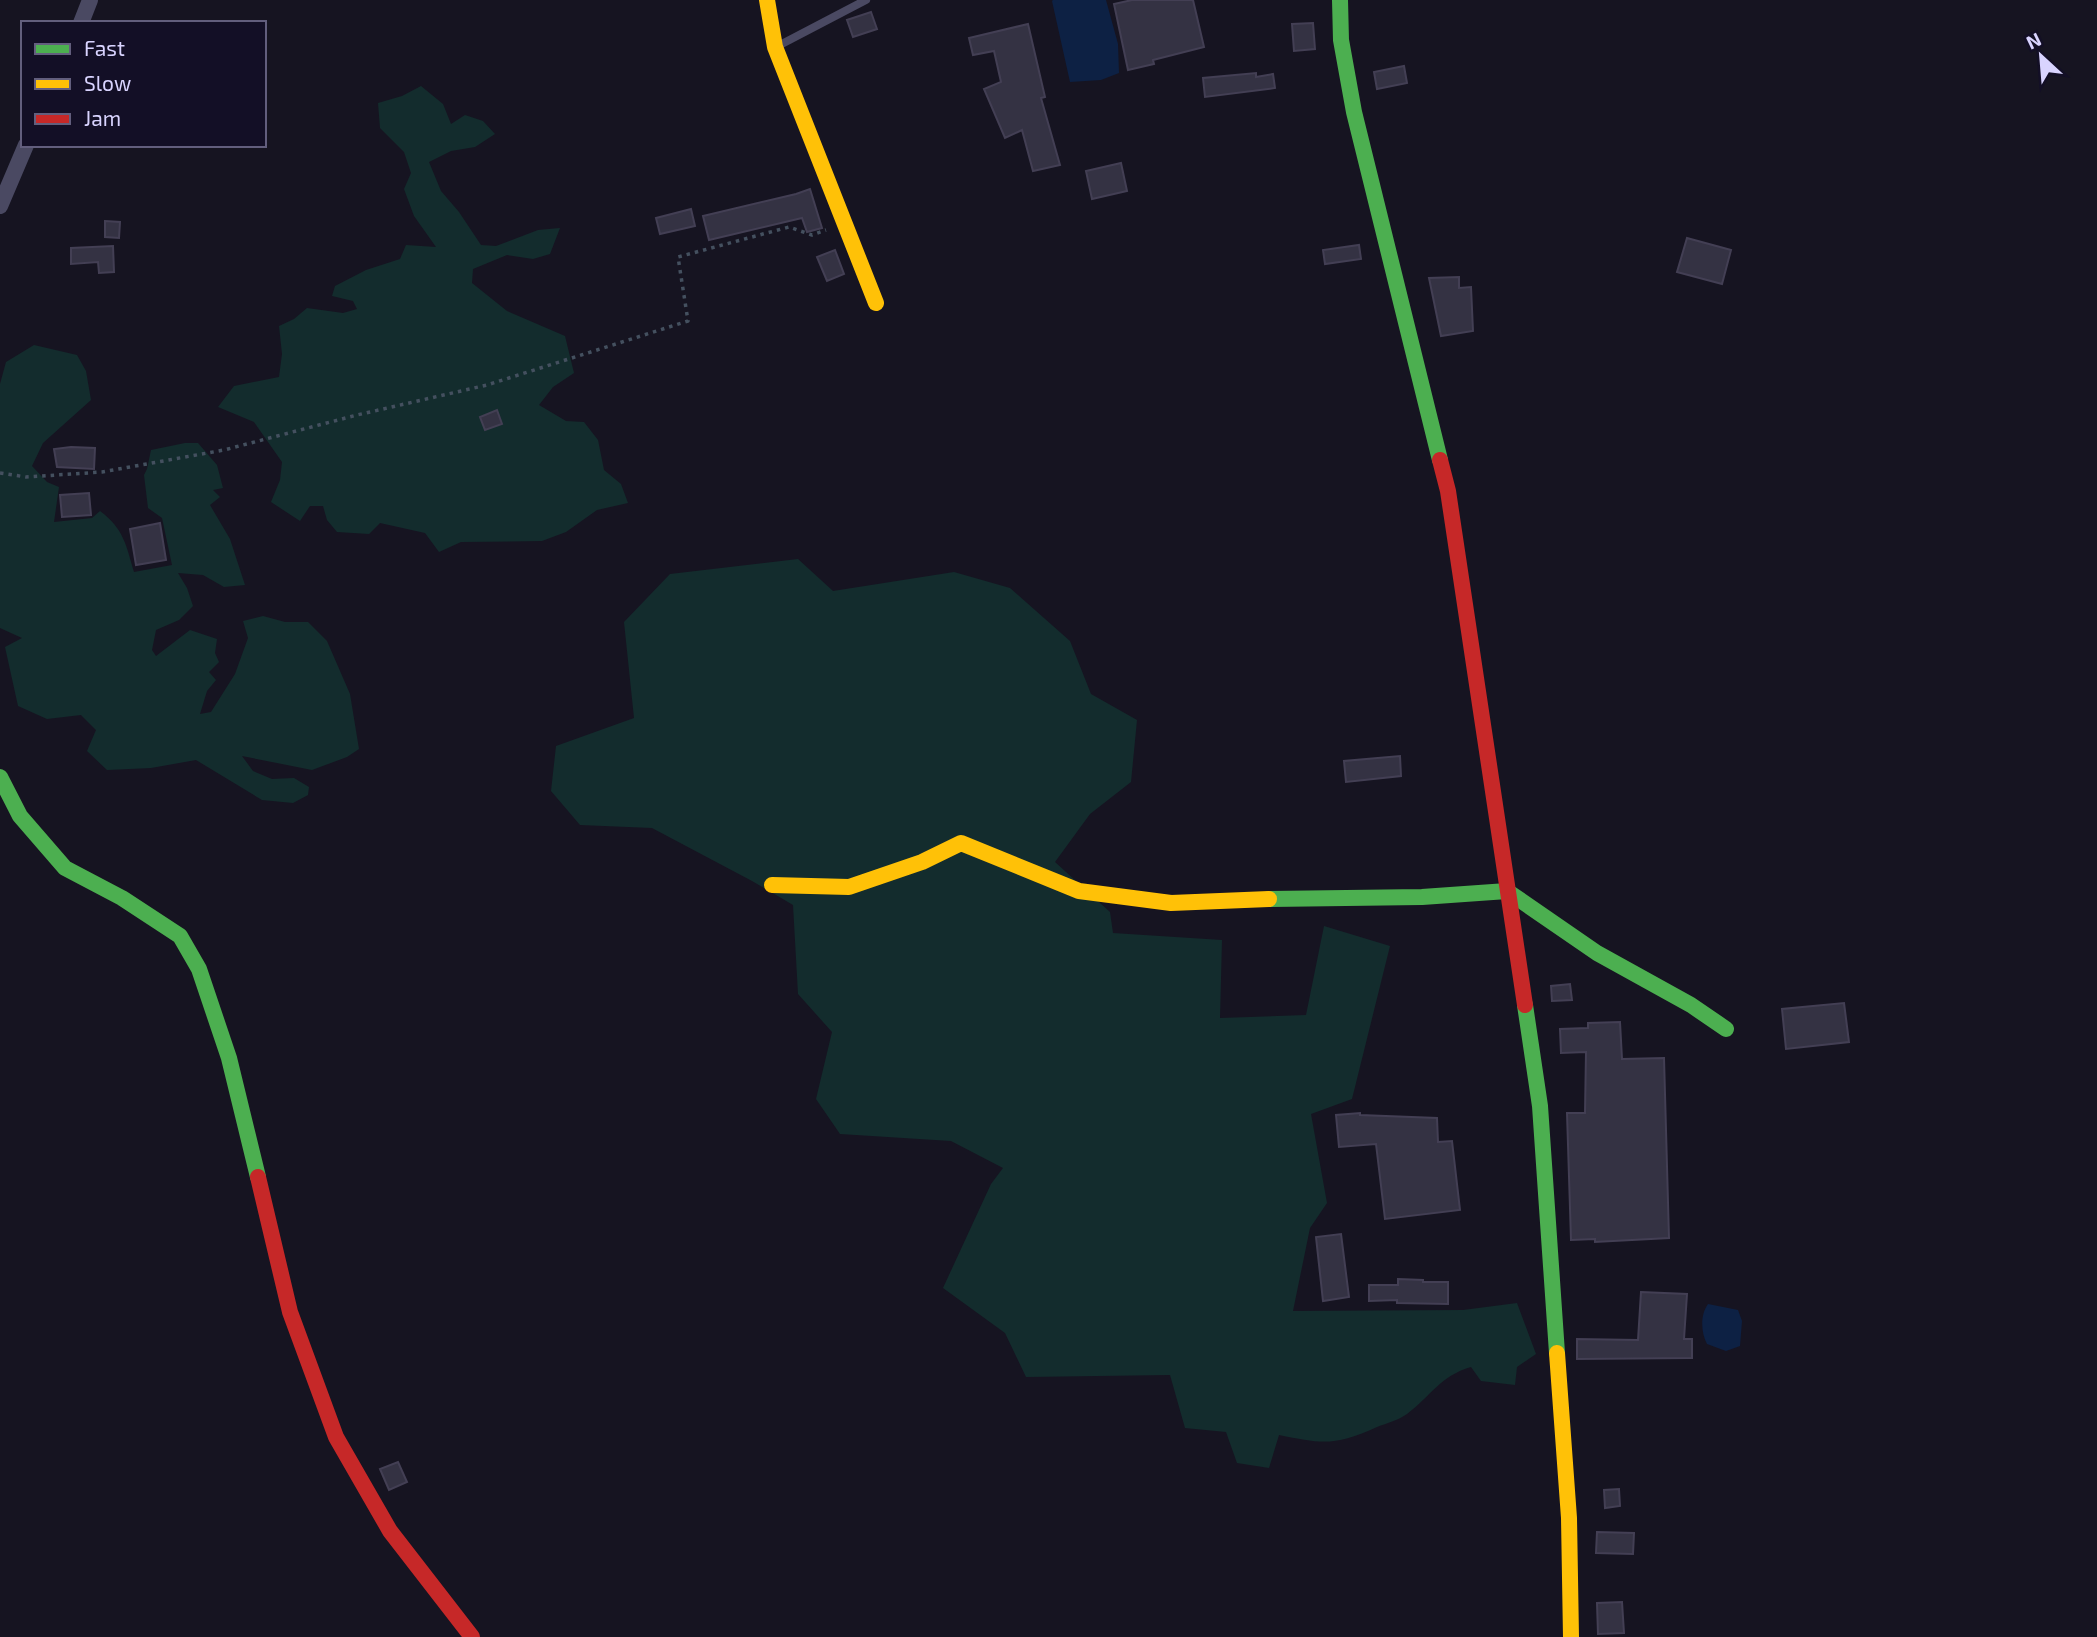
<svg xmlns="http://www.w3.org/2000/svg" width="2097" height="1637" font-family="'Exo 2',sans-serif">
  <rect width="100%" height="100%" fill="#161421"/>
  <path fill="#132c2d" d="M421,86L443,104L451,124L465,115L483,121L495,134L475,147L451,151L429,162L441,191L459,212L481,245L496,246L538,230L560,228L550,254L533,259L507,255L473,269L472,283L507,311L565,336L574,373L553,387L539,405L566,421L584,422L598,440L604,470L621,484L628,503L597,510L566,532L542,541L461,542L439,552L425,533L380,523L369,534L337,532L327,520L323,506H310L300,521L271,502L280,480L282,462L254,422L218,407L234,386L279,377L282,354L279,326L294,319L307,308L343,313L357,309L353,301L332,296L335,286L366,270L400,259L406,245L436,247L414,216L404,189L411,173L404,152L380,128L378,103L402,96Z
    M34,345L77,355L86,371L91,400L43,443L32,466L47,482L59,487L54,522L92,518L100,511C124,529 126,545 134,572L172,565L162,518L148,508L144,475L147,469L151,450L185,443H198L217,465L223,488L213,490L220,497L210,505L230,539L245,585L224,587L203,575L178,573L187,588L193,606L179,620L156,630L152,650L156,656L190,630L217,639L215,653L219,662L209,672L216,680L207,691L200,714L211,712L235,674L248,638L243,621L263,616L285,622H308L327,641L350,694L359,749L347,757L312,770L242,756L253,771L272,779L294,778L309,787L308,795L293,803L262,800L196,760L151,768L107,770L87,751L96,730L81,715L47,719L18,706L5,647L22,638L0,628V384L6,362Z
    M798,559L833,591L954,572L1010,588L1070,641L1091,694L1137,720L1131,782L1090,814L1055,862L1110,912L1113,933L1222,940L1220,1018L1306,1015L1324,926L1390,946L1352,1099L1311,1114L1327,1203L1310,1228L1293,1311L1463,1310L1517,1303L1536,1354L1517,1367L1515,1385L1481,1381L1471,1367C1440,1376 1431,1396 1407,1414C1399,1420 1387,1423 1377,1427C1335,1446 1323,1444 1279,1435L1269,1468L1237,1463L1226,1432L1185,1428L1170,1375L1026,1377L1005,1333L943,1288L991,1184L1003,1168L951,1141L840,1134L816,1099L832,1032L798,994L793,905L752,881L652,828L580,825L551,791L556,746L634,718L624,622L670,574Z"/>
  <path fill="#0d2144" d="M1053,0H1106L1118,44L1119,73L1101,80L1070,82L1052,1Z
    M1708,1304L1738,1310L1742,1321L1740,1346L1726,1351L1707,1344C1701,1333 1700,1315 1708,1304Z"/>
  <path fill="#343243" stroke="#433f54" stroke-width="2" d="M1132,0H1193L1204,47L1153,60L1154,64L1128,70L1114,4Z
    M871,12L877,29L853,37L847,20Z
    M1313,23L1315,49L1294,51L1292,24Z
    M1028,24L1045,97L1041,98L1060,165L1033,171L1022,130L1005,138L984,89L1001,82L994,51L973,55L969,38Z
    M1404,66L1407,83L1377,89L1374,72Z
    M1256,73V77L1273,74L1275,88L1205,97L1203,78Z
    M1121,163L1127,191L1092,199L1086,171Z
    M810,189L822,228L807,232L802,218L709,240L703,216L796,194Z
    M691,209L695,226L660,234L656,218Z
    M105,221L120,222L119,238L105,237Z
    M1687,238L1731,250L1722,284L1677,272Z
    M1359,245L1361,259L1325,264L1323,250Z
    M113,246L114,272L99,273L98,262L71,264V248Z
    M835,250L844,274L827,281L817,257Z
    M1459,277V288L1471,287L1473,331L1441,336L1429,278Z
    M497,410L502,424L485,430L480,417Z
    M71,447L95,448L94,469L57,467L54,449Z
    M89,493L91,515L62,517L60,495Z
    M160,523L166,560L136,565L130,529Z
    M1400,756L1401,776L1346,782L1344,761Z
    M1570,984L1572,1000L1552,1001L1551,986Z
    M1844,1003L1849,1042L1786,1049L1782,1009Z
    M1620,1022L1622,1059L1664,1058L1669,1238L1595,1242V1239L1571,1240L1567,1113H1585L1586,1052L1561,1053L1560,1029L1588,1028V1023Z
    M1360,1113V1115L1437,1118L1438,1142L1452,1141L1460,1210L1385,1219L1376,1144L1339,1147L1336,1115Z
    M1341,1234L1349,1297L1323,1301L1316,1237Z
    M1398,1279L1423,1280V1282H1448V1304L1397,1303V1300L1369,1301V1285H1398Z
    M1641,1292L1687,1294L1684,1339H1692V1358L1577,1359V1339L1638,1340Z
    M398,1462L407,1482L389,1490L380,1469Z
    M1619,1489L1620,1506L1605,1508L1604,1490Z
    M1597,1532L1634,1533L1633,1554L1596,1553Z
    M1622,1602L1624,1633L1598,1634L1597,1603Z"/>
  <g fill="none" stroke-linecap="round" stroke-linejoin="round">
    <path stroke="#44505f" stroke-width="3.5" stroke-dasharray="3.5 5" stroke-linecap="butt" d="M0,473L26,477L102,472L224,450L357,415L487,385L688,321L678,257L789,227L812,235L826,230"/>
    <path stroke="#4a4962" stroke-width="8" d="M776,47L866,0"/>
    <path stroke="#4a4962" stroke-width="16" d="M81,23L90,0
      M0,206L26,145"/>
    <path stroke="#4caf50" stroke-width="16" d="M1340,0L1341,40L1354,112L1440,460
      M0,777L20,816L65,868L122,898L180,936L199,969L229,1058L258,1177
      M1269,899L1422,897L1507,891L1597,953L1691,1005L1726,1029
      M1525,1005L1540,1106L1557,1353"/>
    <path stroke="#ffc107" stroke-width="16" d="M767,0L775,47L876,303
      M772,885L849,887L922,862L961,843L1079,891L1171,903L1269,899
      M1557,1353L1569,1518L1571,1637"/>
    <path stroke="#c62828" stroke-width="16" d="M1440,460L1448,491L1525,1005
      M258,1177L290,1312L336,1437L390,1531L472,1637"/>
  </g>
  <rect x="21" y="21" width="245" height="126" fill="#130f26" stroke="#625e7d" stroke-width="2"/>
  <rect x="35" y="44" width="35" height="10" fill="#4caf50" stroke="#625e7d" stroke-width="2"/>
  <text x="84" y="56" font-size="21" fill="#d9d4ff">Fast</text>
  <rect x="35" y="79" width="35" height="10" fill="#ffc107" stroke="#625e7d" stroke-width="2"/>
  <text x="84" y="91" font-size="21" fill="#d9d4ff">Slow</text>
  <rect x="35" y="114" width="35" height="10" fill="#c62828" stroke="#625e7d" stroke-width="2"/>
  <text x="84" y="126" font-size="21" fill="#d9d4ff">Jam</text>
  <g transform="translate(2041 56) rotate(334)" stroke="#130f26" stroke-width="5" paint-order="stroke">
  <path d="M0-5L12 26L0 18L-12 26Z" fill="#d9d4ff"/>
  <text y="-10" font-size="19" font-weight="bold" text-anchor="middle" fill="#d9d4ff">N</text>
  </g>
</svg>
